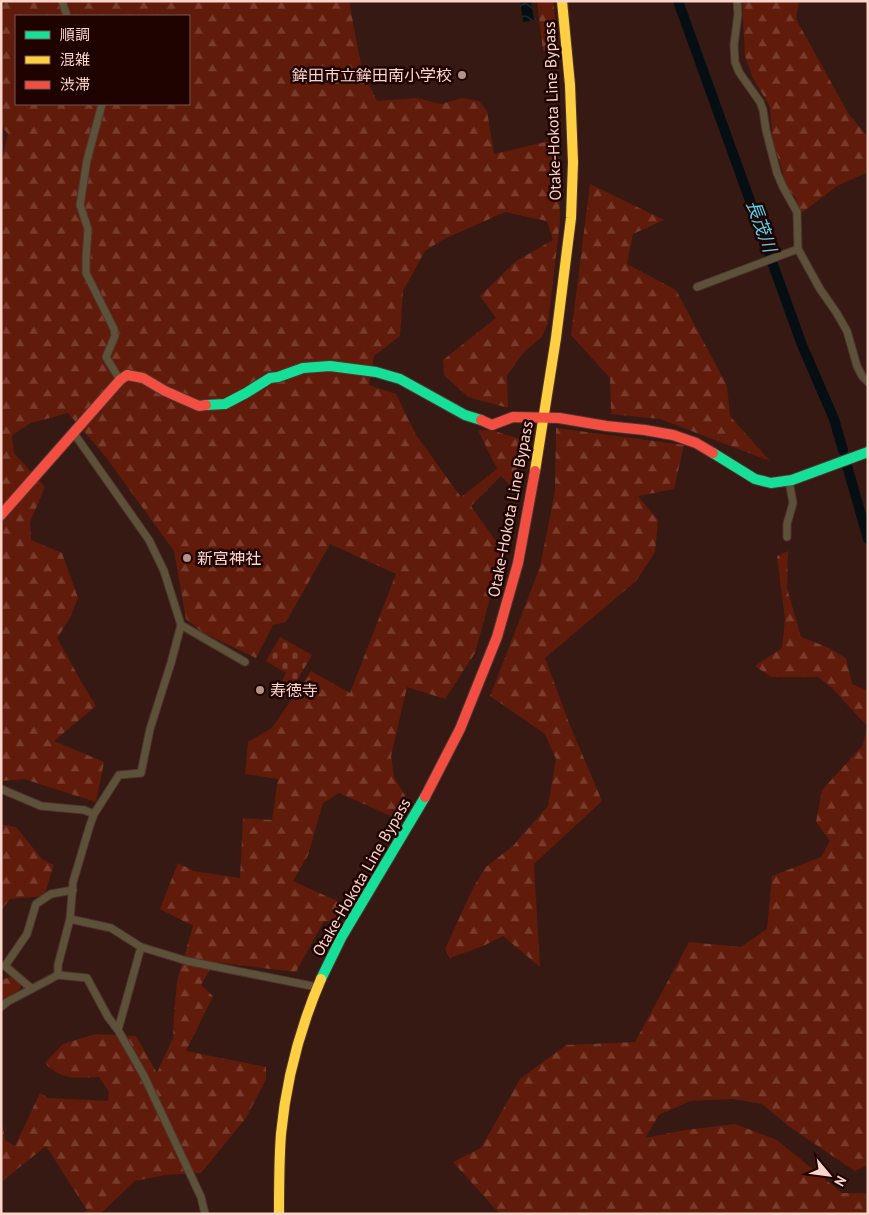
<svg xmlns="http://www.w3.org/2000/svg" width="869" height="1215" font-family="'PT Sans','Noto Sans JP',sans-serif">
  <defs>
    <pattern id="forest-firs" width="22" height="20" patternUnits="userSpaceOnUse" patternTransform="scale(1.25)"><rect width="22" height="20" fill="#611b0a"/><path d="M5 1l3.5 6h-7zM16 11l3.5 6h-7z" fill="#783b2c"/></pattern>
    <pattern id="cemetery-stones" width="16" height="16" patternUnits="userSpaceOnUse" patternTransform="scale(1.25)"><rect width="16" height="16" fill="#611b0a"/><path d="M2 7V4a2 2 0 0 1 4 0v3zM10 15v-3a2 2 0 0 1 4 0v3z" fill="#783b2c"/></pattern>
    <pattern id="water-waves" width="16" height="10" patternUnits="userSpaceOnUse" patternTransform="scale(1.25)"><rect width="16" height="10" fill="#050e13"/><path d="M0 5q4-4 8 0t8 0" fill="none" stroke="#2a3034"/></pattern>
  </defs>
  <rect width="100%" height="100%" fill="#361913"/>
  <path fill="url(#forest-firs)" fill-rule="evenodd" d="M1,1H349L361,65L363,72L377,101L417,98L441,104L462,98L479,101L487,111L494,154L558,139L560,221L548,323L542,337L524,352L507,375L508,408L468,397L444,375L443,360L496,318L480,296L516,261L553,240L547,221L505,212L442,240L425,251L403,291L400,336L374,356L369,385L396,394L416,435L461,497L497,469L478,430L495,431L522,440L514,490L501,476L471,506L503,551L475,653L445,699L407,687L391,756L394,777L407,799L398,819L339,793L323,803L308,855L293,881L348,906L338,923L324,921L296,972L214,962L201,985L213,996L186,1051L266,1067V1079L246,1118L201,1173L165,1175L135,1181L100,1214H83L87,1210L46,1146L1,1182V1113L5,1140L15,1146L40,1093L48,1098L108,1101L109,1092L99,1077C77,1078 61,1081 45,1063L63,1044L95,1034L136,1036L157,1073L173,1038L174,1014L177,981L193,926L160,909L178,863L194,871L240,878L243,818L272,820L278,779L245,774L248,742L272,728L311,671L350,693L396,574L330,544L286,622L273,625L256,658L202,632L186,619L174,551L105,456L68,413L31,423L12,435L14,453L45,487L30,522L31,540L62,553L78,598L70,618L57,638L82,683L96,706L54,741L104,762L96,802L24,779L1,781V161L8,134L1,126ZM16,16H189V104H16Z
    M537,1H553L559,51H543Z
    M742,1H799L796,19L848,113L868,137V172L837,186L800,214L795,196L786,188L781,166L773,143L770,107L753,78L745,56Z
    M590,184L664,220L633,234L627,264L676,290L727,386L730,416L770,461L660,419L611,414L610,378L571,335Z
    M556,428L684,445L674,489L638,496L658,520L655,552L636,581L545,658L569,723L602,801L534,864L540,967L503,936L483,946L450,958L445,949L474,886L486,867L513,846L548,806L556,759L545,734L490,696L540,567L555,491Z
    M788,551L787,588L801,637L827,647L846,658L852,684L868,691V1165L855,1171L791,1128L762,1104L733,1099L690,1101L659,1115L645,1138L685,1130L735,1124L777,1140L842,1193H868V1214H500L453,1162L481,1148L520,1079L566,1045L635,1042L689,942L741,947L767,929L772,876L821,857L830,841L816,822L822,790L863,745L867,726L833,689L818,677H771L755,666L782,648L785,619L777,556Z
    M1,824L16,827L42,859L54,865L44,896L10,899L1,910Z
    M20,974L21,988L1,1002V980Z"/>
  <path fill="url(#cemetery-stones)" d="M280,637L312,655L293,687L282,681L286,673L266,661Z"/>
  <path fill="url(#water-waves)" d="M520,1H531L534,20L523,22Z"/>
  <g fill="none" stroke-linecap="round" stroke-linejoin="round">
    <path stroke="#050e13" stroke-width="10" d="M678,1L802,345L834,419L843,450
      M846,462L868,539"/>
    <defs>
      <path id="street" d="M62,1L67,16
        M737,1L738,14L734,45L735,62L739,72L760,102L763,110L766,130L777,173L783,187L797,212L798,249L820,289L836,312L847,331L857,366L862,376L868,382
        M102,104L87,160L80,205L88,229L86,258V273L114,329L115,336L106,357L120,380
        M697,287L798,249
        M787,537V524L793,503L789,481
        M181,625L245,662
        M1,789L41,806L84,810L94,814
        M70,919L111,928L141,947L187,961L317,987
        M58,975V965L70,919L73,882L90,825L94,814L119,775L141,773L150,729L171,663L181,625L164,571L149,540L73,432
        M32,989L5,966L27,934L36,904L51,894L73,890
        M1,1007L7,1002L58,975L87,978L108,1017L118,1030L144,1076L201,1197L205,1214
        M118,1030L141,947"/>
      <path id="fast" d="M206,405L225,404L246,393L270,378L278,377L303,368L330,366L376,372L400,379L465,415L481,420
        M713,453L755,479L771,483L792,480L868,452
        M321,979L341,938L425,797"/>
      <path id="slow" d="M535,471L556,338L571,218L573,162L570,85L562,1
        M279,1214C279,1187 279,1160 281,1134C286,1081 300,1028 321,979"/>
      <path id="jam" d="M481,420L492,425L513,417L559,418L606,426L645,430L673,435L696,443L713,453
        M1,515L120,380L127,375L143,378L165,391L199,406L206,405
        M425,797L460,729L497,637L518,563L535,471"/>
    </defs>
    <use href="#street" stroke="#4f352f" stroke-width="9"/>
    <use href="#fast" stroke="#4f352f" stroke-width="12"/>
    <use href="#slow" stroke="#4f352f" stroke-width="12"/>
    <use href="#jam" stroke="#4f352f" stroke-width="12"/>
    <use href="#street" stroke="#5d5239" stroke-width="7"/>
    <use href="#fast" stroke="#16e098" stroke-width="10"/>
    <use href="#slow" stroke="#ffcf43" stroke-width="10"/>
    <use href="#jam" stroke="#f24e42" stroke-width="10"/>
  </g>
  <g fill="#b5938b" stroke="#1f0301" stroke-width="2">
    <circle cx="462" cy="75" r="5"/>
    <circle cx="187" cy="558" r="5"/>
    <circle cx="260" cy="690" r="5"/>
  </g>
  <g text-anchor="middle" stroke-width="5" stroke-linejoin="round" paint-order="stroke">
    <g font-size="16" fill="#f9d5cc" stroke="#1f0301" text-anchor="start">
      <text x="452" y="81" text-anchor="end">鉾田市立鉾田南小学校</text>
      <text x="197" y="564">新宮神社</text>
      <text x="270" y="696">寿徳寺</text>
    </g>
    <g font-size="16" fill="#f9d5cc" stroke="#1f0301">
      <text transform="translate(552 111) rotate(-92)" y="6">Otake-Hokota Line Bypass</text>
      <text transform="translate(510 509) rotate(-79)" y="6">Otake-Hokota Line Bypass</text>
      <text transform="translate(361 877) rotate(-60)" y="6">Otake-Hokota Line Bypass</text>
    </g>
    <g font-size="18" font-style="italic" fill="#52d3ee" stroke="#1f0301">
      <text transform="translate(761 226) rotate(70)" y="6">長茂川</text>
    </g>
  </g>
  <rect width="869" height="1215" fill="none" stroke="#f9d5cc" stroke-width="5"/>
  <rect x="15" y="15" width="175" height="90" fill="#1f0301" stroke="#765752"/>
  <rect x="25" y="31" width="25" height="8" fill="#16e098" stroke="#765752"/>
  <text x="60" y="40" font-size="15" fill="#f9d5cc">順調</text>
  <rect x="25" y="56" width="25" height="8" fill="#ffcf43" stroke="#765752"/>
  <text x="60" y="65" font-size="15" fill="#f9d5cc">混雑</text>
  <rect x="25" y="81" width="25" height="8" fill="#f24e42" stroke="#765752"/>
  <text x="60" y="90" font-size="15" fill="#f9d5cc">渋滞</text>
  <g transform="translate(829 1175) rotate(119)" stroke="#1f0301" stroke-width="4" paint-order="stroke">
  <path d="M0-4L9 19L0 12L-9 19Z" fill="#f9d5cc"/>
  <text y="-8" font-size="14" font-weight="bold" text-anchor="middle" fill="#f9d5cc">N</text>
  </g>
</svg>
